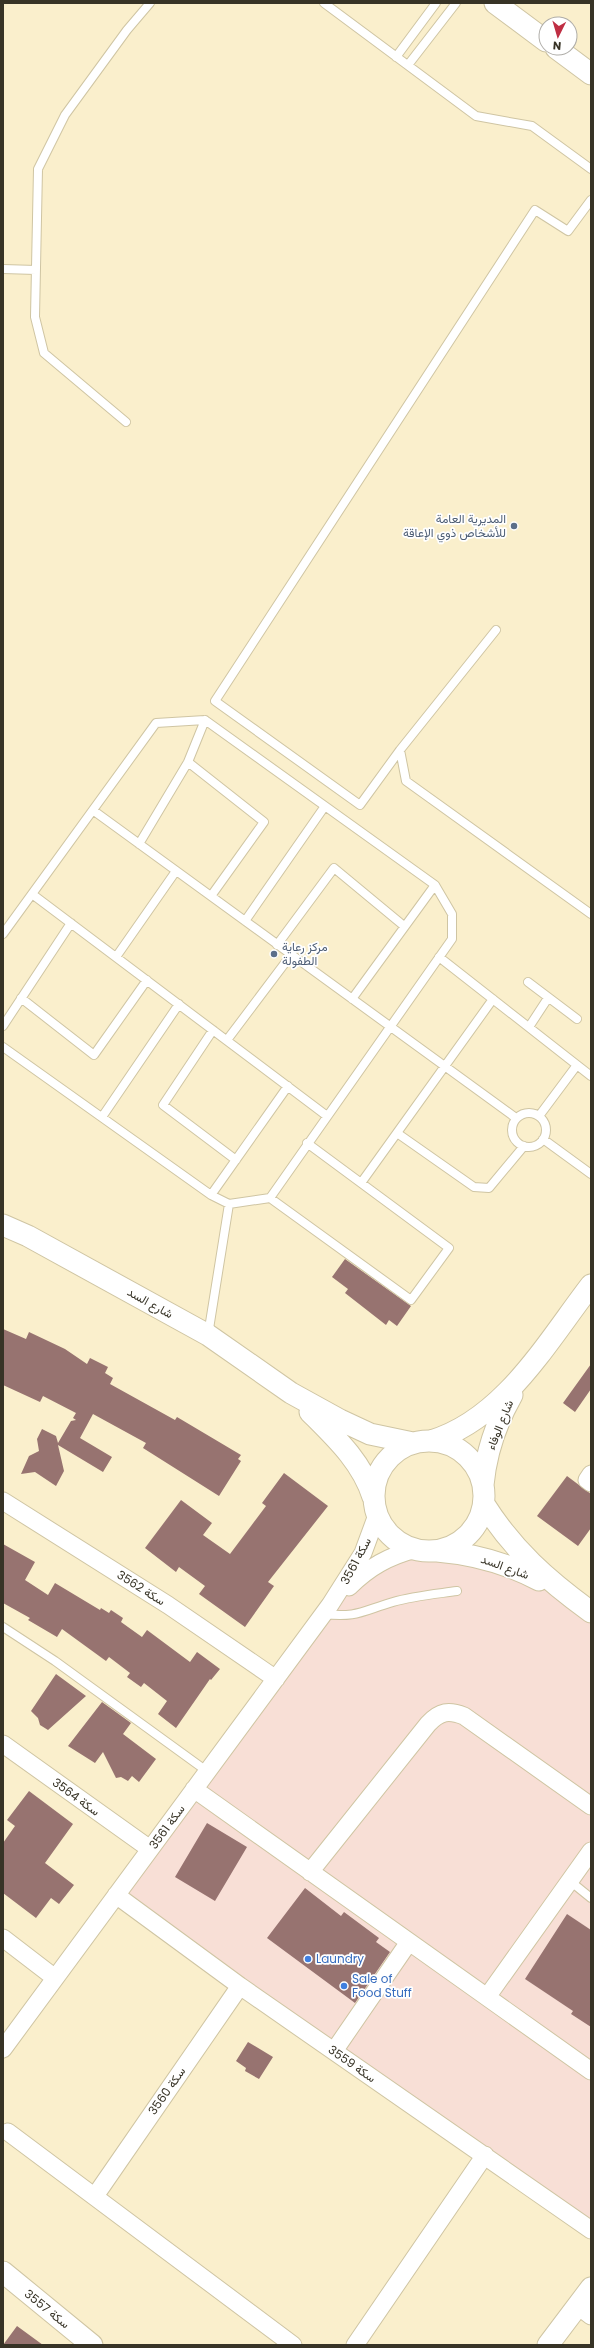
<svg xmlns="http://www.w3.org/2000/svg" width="594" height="2348" font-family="Poppins,Vazirmatn,sans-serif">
  <rect width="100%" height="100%" fill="#faefcc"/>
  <path fill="#f8dfd6" d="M416,1549L455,1552L510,1566L591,1612V2230L116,1895L362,1574Z"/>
  <path fill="#977370" d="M345,1259L411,1306L397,1326L389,1320L386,1325L345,1293L348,1289L332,1277Z
    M3,1329L26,1339L29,1332L65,1349L87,1364L90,1358L108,1367L105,1373L113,1378L110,1384L175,1420L177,1417L241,1455L238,1459L241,1461L219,1496L143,1448L146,1443L93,1414L80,1438L112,1457L103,1472L58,1445L64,1471L56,1486L35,1472L21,1474L29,1456L39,1451L37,1439L42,1429L56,1436L58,1443L71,1421L76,1420L73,1418L76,1413L43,1396L40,1402L3,1385Z
    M591,1364V1389L575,1412L563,1403Z
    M284,1473L328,1506L268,1582L274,1586L245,1627L199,1594L205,1586L179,1567L176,1572L145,1548L181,1500L212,1523L203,1535L230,1554L266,1506L262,1503Z
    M567,1476L591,1494V1528L578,1546L537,1516Z
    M3,1544L35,1562L25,1580L48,1595L55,1583L100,1610L101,1608L109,1613L111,1610L123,1618L121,1622L142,1637L147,1630L190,1662L197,1652L220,1669L211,1680L210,1679L176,1728L158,1714L167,1701L144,1683L141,1687L127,1677L130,1673L109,1657L106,1661L62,1629L57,1637L28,1620L30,1618L3,1603Z
    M56,1674L86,1696L48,1730L40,1725L38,1718L31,1711Z
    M102,1702L131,1723L123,1734L156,1759L139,1782L132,1776L128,1781L121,1777L116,1778L103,1752L95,1763L68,1746Z
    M29,1791L73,1824L45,1863L74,1885L59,1904L51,1898L36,1918L3,1893V1843L15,1826L7,1820Z
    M207,1823L247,1847L215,1901L175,1877Z
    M305,1888L341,1916L344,1912L379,1938L376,1942L390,1952L355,2003L267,1938Z
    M567,1914L591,1930V2027L571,2014L573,2011L525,1979Z
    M248,2042L273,2057L259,2079L245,2071L246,2068L236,2061Z
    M17,2326L43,2345H3Z"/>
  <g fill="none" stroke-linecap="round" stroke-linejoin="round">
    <defs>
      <path id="service" d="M324,3L476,116L532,126L591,169
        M396,57L436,3
        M408,65L456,3
        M3,269L36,270
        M126,422L44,353L35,317L38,169L65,115L127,30L150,3
        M496,630L400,750L406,781L591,914
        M400,750L360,805L215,701L535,210L568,231L591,200
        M188,762L264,822L211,896
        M94,811L516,1118
        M139,844L188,762L205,720
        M32,894L327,1116
        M245,921L325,806
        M3,934L156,723L205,720L435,885L452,914V939L270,1198
        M277,945L334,868L404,926
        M116,957L176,871
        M439,957L591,1076
        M528,982L577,1019
        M21,998L94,1055L147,980
        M352,999L435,885
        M3,1026L71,923
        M529,1027L548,998
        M213,1030L163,1105L236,1160
        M227,1040L291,955
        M3,1047L211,1195L229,1204L270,1198L411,1300L449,1248L307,1143
        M512 1130a17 17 0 1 1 34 0a17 17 0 1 1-34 0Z
        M539,1116L577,1065
        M102,1117L179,1004
        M397,1133L474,1187L489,1188L524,1146
        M543,1139L591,1174
        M361,1183L493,999
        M211,1195L288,1086
        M208,1335L229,1204
        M323,1614C357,1618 362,1611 393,1602C413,1596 436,1594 457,1591
        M3,1627L55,1661L208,1772
        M570,1881L591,1898"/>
      <path id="minor" d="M591,1474L587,1480L591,1483
        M3,1501L168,1605L276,1679
        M349,1587C369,1567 389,1556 416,1549
        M3,1744L150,1849
        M194,1789L591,2071
        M310,1872L428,1724C440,1711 449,1710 464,1716L591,1806
        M116,1895L240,1986L591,2230
        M3,1938L55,1978
        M487,1997L591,1851
        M3,2049L330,1605L363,1553L377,1515
        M334,2051L409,1942
        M8,2132L293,2345
        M95,2196L240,1986
        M578,2306L591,2316
        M355,2345L485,2155"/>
      <path id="tertiary" d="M495,3L546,41
        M556,48L591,74
        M3,1225L28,1236L208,1335L291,1393L340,1420L370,1434L413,1443
        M310,1412C335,1437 362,1462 373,1497
        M431,1441C504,1419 547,1342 591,1285
        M374 1496a55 55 0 1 1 110 0a55 55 0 1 1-110 0Z
        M483,1485C486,1454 496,1423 512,1395
        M484,1504C513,1550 547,1580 591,1612
        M437,1551C473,1554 507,1563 539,1580
        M3,2272L92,2345
        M548,2345L591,2288"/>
    </defs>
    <use href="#service" stroke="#cfc5a3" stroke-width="10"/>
    <use href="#minor" stroke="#cfc5a3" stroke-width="19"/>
    <use href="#tertiary" stroke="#cfc5a3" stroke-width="23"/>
    <use href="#service" stroke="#fff" stroke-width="8"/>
    <use href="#minor" stroke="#fff" stroke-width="17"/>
    <use href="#tertiary" stroke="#fff" stroke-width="21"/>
  </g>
  <g fill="#5c6f8a" stroke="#fff" stroke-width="1.5">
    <circle cx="514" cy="526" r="4"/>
    <circle cx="274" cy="954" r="4"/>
  </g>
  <g fill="#3f7fe0" stroke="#fff" stroke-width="1.5">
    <circle cx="308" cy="1959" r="4"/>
    <circle cx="344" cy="1986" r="4"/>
  </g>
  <g text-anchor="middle" stroke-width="3.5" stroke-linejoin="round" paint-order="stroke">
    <g font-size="12" fill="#4e5e75" stroke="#fff" text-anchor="end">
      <text x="506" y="523">المديرية العامة<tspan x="506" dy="14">للأشخاص ذوي الإعاقة</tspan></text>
      <text x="282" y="951" text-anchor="start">مركز رعاية<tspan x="282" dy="14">الطفولة</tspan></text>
    </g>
    <g font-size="12" fill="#373326" stroke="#fff">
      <text transform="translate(150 1303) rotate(29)" y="4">شارع السد</text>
      <text transform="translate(500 1425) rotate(-68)" y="4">شارع الوفاء</text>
      <text transform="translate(356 1561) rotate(-62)" y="4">سكة 3561</text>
      <text transform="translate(505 1567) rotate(20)" y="4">شارع السد</text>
      <text transform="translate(141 1588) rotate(32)" y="4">سكة 3562</text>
      <text transform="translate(76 1797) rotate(36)" y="4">سكة 3564</text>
      <text transform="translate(167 1827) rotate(-54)" y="4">سكة 3561</text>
      <text transform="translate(352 2064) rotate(35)" y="4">سكة 3559</text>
      <text transform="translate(167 2091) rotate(-55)" y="4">سكة 3560</text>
      <text transform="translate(47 2309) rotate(39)" y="4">سكة 3557</text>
    </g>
    <g font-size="12" fill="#366cbe" stroke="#fff" text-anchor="start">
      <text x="316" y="1963">Laundry</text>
      <text x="352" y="1983">Sale of<tspan x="352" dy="14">Food Stuff</tspan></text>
    </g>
  </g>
  <rect width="594" height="2348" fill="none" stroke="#373326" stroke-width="8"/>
  <g transform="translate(558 36) rotate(185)"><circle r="19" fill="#ffffff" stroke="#afada8"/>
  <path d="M0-3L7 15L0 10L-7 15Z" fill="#bf2e43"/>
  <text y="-6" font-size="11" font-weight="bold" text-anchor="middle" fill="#373326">N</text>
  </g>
</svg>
